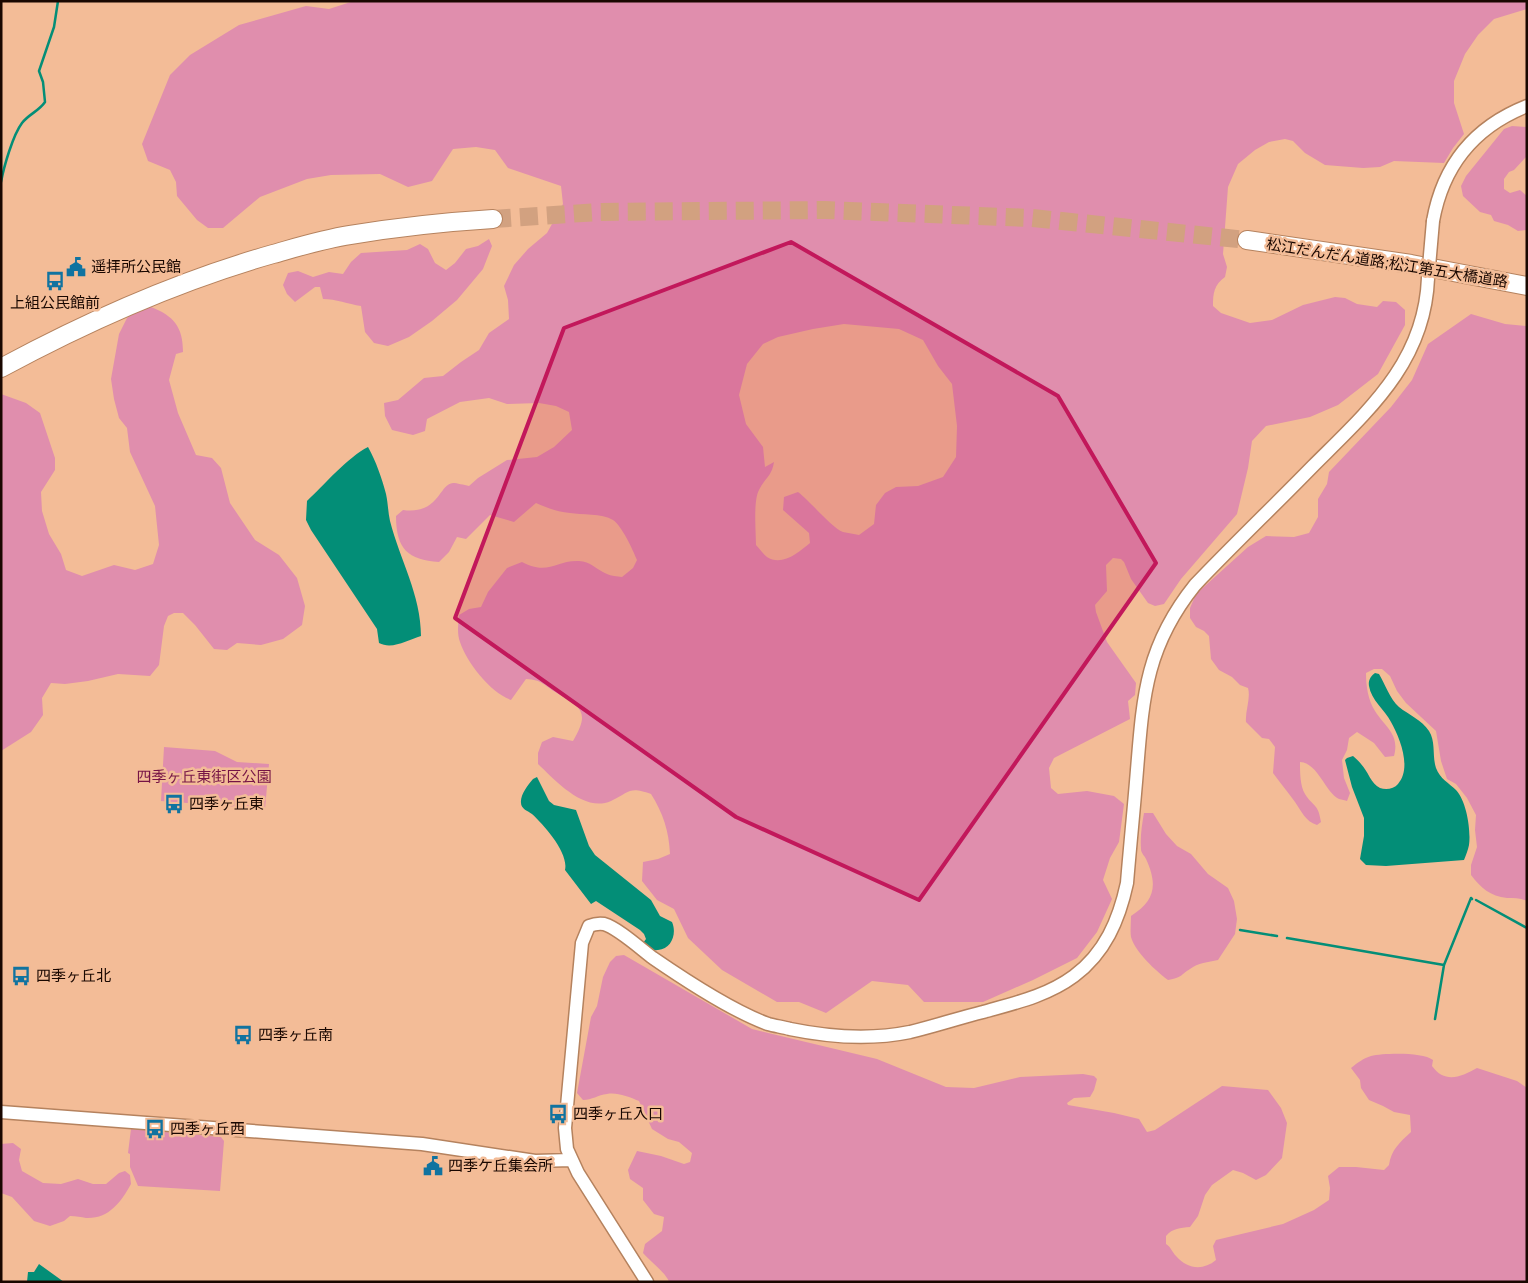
<svg xmlns="http://www.w3.org/2000/svg" width="1528" height="1283" font-family="Helvetica,'Noto Sans JP',sans-serif">
  <rect width="100%" height="100%" fill="#f3bc97"/>
  <path fill="#e08ead" fill-rule="evenodd" d="M354,1H1527V9L1494,19L1478,35L1465,54L1454,81V103L1464,134L1453,148L1444,163L1394,161L1380,167L1363,168L1325,165L1305,153L1293,141L1285,139L1269,142L1255,150L1238,164L1228,187L1223,254L1227,267L1225,277C1214,285 1213,293 1213,306L1221,313L1250,323L1272,320L1303,305L1335,297L1345,298L1357,304L1377,307L1383,301L1396,302L1405,310V325L1378,374L1338,405L1310,417L1266,426L1252,441L1248,468L1237,514L1181,579L1164,604L1155,606L1148,603L1131,579L1124,562L1121,559L1113,558L1106,565L1107,591L1095,605L1096,612L1107,642L1136,683L1135,695L1128,701L1130,719L1054,758L1049,768L1051,788L1058,794L1087,791L1114,796L1124,804L1119,842L1110,858L1103,880L1112,899L1097,932L1077,958L1033,980L983,1002H924L908,985L872,981L826,1013L799,1002H777L722,970L688,938L674,909L657,900L642,881L643,862L658,859L670,854C669,831 663,813 651,794C629,786 630,792 611,801C584,813 555,780 538,764V753L542,742L553,737L573,741C590,712 582,708 557,693C543,685 543,680 526,679L511,700C490,692 467,663 460,642C457,634 458,624 459,615L469,609L481,607L488,592L507,568L522,562C549,576 555,560 579,561C590,561 597,570 607,574C611,576 617,576 622,577L633,568L637,560C633,550 622,526 613,520C602,513 581,515 570,513C558,512 547,508 536,503L514,522L490,515L466,539L457,537L449,552L439,562C408,560 396,549 396,516L403,510C439,515 439,484 453,483C457,483 464,485 469,486L478,478L507,460L537,457L554,447L572,430L569,412L556,406L539,403L507,404L489,398L460,402L427,419L425,431L413,435L392,430L385,416L384,403L398,400L424,378L443,376L461,362L479,350L489,333L509,319L508,300L504,286L514,265L528,249L547,233L563,204L561,186L508,168L495,150L476,147L453,149L432,181L408,187L380,174L331,175L307,179L260,197L223,228H208L197,220L177,196L176,182L170,170L148,161L142,144L170,75L190,55L239,25L306,6L329,9ZM844,324L899,329L923,340L938,366L952,384L957,426L956,457L943,477L918,486L896,487L885,493L876,505L874,524L859,535C854,534 848,533 843,532C832,528 810,501 798,492L784,497L783,510L809,533L810,543C799,552 782,567 767,557C763,554 759,548 756,545C756,532 753,501 759,490C765,478 772,476 774,462L765,467L763,447L746,424L739,395L747,364L763,344L778,337L813,329Z
    M1512,126L1527,127V156L1514,170L1509,172L1504,179V189L1510,193L1520,190L1527,196V230L1518,231L1508,225L1494,221L1491,215L1480,212L1463,196L1461,186L1466,176L1504,129Z
    M489,239L492,246L483,269L457,300L432,321L409,337L388,346L374,343L365,332L361,306C348,304 336,299 323,299L320,287H315L295,302L287,294L283,285L288,273L298,271L313,277L329,272L343,274L351,262L361,253L407,250L420,244L428,249L435,263L446,270L455,263L466,249L478,246Z
    M151,307C174,316 183,327 183,352L176,354L169,380L178,413L196,455L212,458L221,468L230,503L255,540L279,555L297,578L305,606L302,625L283,639L261,645L237,643L227,650L214,649L195,625L183,613H174L168,616L164,626L159,665L150,676L118,674L88,681L65,684L51,683L42,698L43,715L31,732L1,751V394L26,403L40,413L55,458V470L41,492L42,511L49,534L61,554L66,570L82,576L114,565L135,570L153,564L159,545L155,506L130,452L127,428L119,418L114,399L111,379L119,334L127,318L137,310Z
    M1471,314L1505,324L1527,326V901C1520,898 1514,898 1507,898C1490,896 1481,888 1471,875V865L1477,847L1475,830L1476,815L1467,798L1456,784L1447,779L1441,761L1436,731L1406,703L1397,691L1390,676L1382,669H1374L1366,673C1366,686 1368,700 1375,711C1385,727 1400,734 1394,756L1385,757L1374,743L1357,732L1349,738L1347,750L1342,760L1344,778L1350,793L1347,801C1345,800 1342,800 1339,799C1325,792 1318,763 1300,762C1300,772 1300,786 1305,794C1314,808 1318,803 1321,822L1317,825C1305,821 1302,812 1295,802C1288,792 1280,783 1273,773L1275,747L1269,739L1262,738L1246,722C1245,711 1251,698 1248,688L1240,685L1232,677L1219,670L1211,659L1209,636L1204,631L1196,627L1190,618V608L1196,594L1248,547L1266,536L1294,537L1309,533L1318,517V499L1327,484L1329,472L1391,407L1412,380L1428,344Z
    M164,747L215,751L237,762L269,764L265,809L161,801Z
    M1144,813H1153L1166,834L1177,846L1191,854L1208,874L1228,888L1234,901L1237,919L1235,934L1218,960C1208,962 1198,963 1190,969C1179,976 1183,977 1168,980C1156,971 1135,952 1131,937C1130,931 1131,923 1131,916C1155,901 1158,885 1146,859C1144,855 1141,853 1141,849C1140,837 1142,824 1144,813Z
    M624,955L752,1029L877,1059L946,1087L974,1088L1020,1077L1083,1074L1094,1076L1097,1079L1094,1090L1090,1097L1074,1098L1067,1103L1068,1105L1114,1113L1139,1119L1147,1132L1155,1130L1222,1086L1268,1090L1281,1108L1287,1123L1282,1158L1266,1175L1256,1180L1243,1173L1233,1170L1212,1185L1205,1195L1198,1216L1190,1227C1180,1228 1173,1228 1166,1236V1244C1171,1247 1172,1252 1176,1256C1187,1269 1203,1271 1216,1260L1213,1246L1216,1240L1283,1224L1314,1210L1329,1200L1330,1188L1328,1176L1339,1167H1356L1384,1170L1389,1165C1391,1150 1400,1142 1411,1132L1410,1115L1394,1112L1383,1106L1369,1100L1361,1088L1360,1080L1351,1068C1357,1063 1364,1058 1371,1056C1384,1053 1423,1052 1433,1060L1432,1066C1445,1084 1461,1077 1477,1068L1517,1081L1527,1088V1282H669C667,1274 650,1261 643,1253L645,1244L662,1231L664,1217L654,1214L643,1200V1188L630,1179L628,1170L637,1151L661,1156L684,1164L690,1162L692,1153L679,1142L668,1139L652,1129L639,1101C629,1097 617,1092 607,1094C598,1095 592,1100 583,1100L577,1093L591,1017L597,1006L603,977L610,962L616,956Z
    M131,1129L221,1137L224,1141L220,1191L138,1186L130,1167V1154L128,1153Z
    M13,1143L21,1149L19,1160L22,1171L43,1183L61,1184L78,1179L93,1184H106L119,1173L125,1171L130,1175L131,1184C121,1202 109,1219 86,1218C81,1217 76,1216 70,1216L64,1221L50,1226L34,1221L12,1197L1,1193V1144Z"/>
  <path fill="#038e77" d="M368,447C376,461 382,479 386,494C388,503 388,512 390,521C400,560 421,595 421,636C408,640 392,650 379,643L377,629L311,530L306,520L307,501C324,485 348,457 368,447Z
    M1375,673L1379,674C1385,684 1390,699 1399,707C1409,715 1422,720 1429,731C1436,742 1432,756 1436,768C1440,779 1449,783 1456,790C1467,802 1471,831 1469,845C1468,850 1466,855 1464,860L1386,866L1366,865L1360,859L1364,836V818L1352,787L1345,760L1347,758L1353,756C1356,759 1359,761 1361,764C1368,771 1371,784 1380,788C1386,790 1394,789 1398,784C1412,768 1400,738 1391,722C1385,710 1371,700 1369,686C1368,680 1371,676 1375,673Z
    M537,777L549,801L554,805L576,810L589,846L595,855L651,900L660,916L672,922C677,933 672,949 658,950C651,951 647,946 643,943L646,939L644,934L640,930L596,901L591,904L565,870C569,853 544,825 532,814C528,811 521,809 521,803C520,795 528,785 533,779Z
    M39,1264L64,1282H27L28,1272H34Z"/>
  <g fill="none" stroke-linecap="round" stroke-linejoin="round">
    <path stroke="#038e77" stroke-width="2.5" d="M1,182C4,166 13,135 22,123C29,114 39,111 45,102L43,82L39,71L54,27L58,1
      M1476,900L1527,928
      M1240,930L1277,936
      M1287,938L1444,965L1471,898L1472,899
      M1435,1019L1444,965"/>
    <path stroke="#d2a180" stroke-width="18" stroke-dasharray="18 9" stroke-linecap="butt" d="M493,219L598,212L825,210L1032,218L1247,240"/>
    <defs>
      <path id="secondary" d="M1433,221C1443,165 1474,127 1527,106
        M1,1112L422,1144L535,1161L571,1160
        M647,1282L578,1173L567,1149L565,1128L582,943L589,926C594,924 598,923 604,924C618,928 641,949 653,958C685,980 732,1011 768,1024C775,1026 783,1027 790,1029C829,1037 871,1040 910,1032C935,1026 959,1018 983,1012C1015,1003 1047,996 1074,976C1105,953 1119,920 1127,883C1130,846 1134,808 1137,770C1143,696 1146,646 1195,585C1233,545 1274,506 1313,466C1368,411 1425,362 1428,278"/>
      <path id="highway" d="M1247,240L1411,264L1527,286
        M1,368C88,321 178,281 273,254C298,247 324,239 350,235C398,227 445,222 493,219"/>
    </defs>
    <use href="#secondary" stroke="#b5825e" stroke-width="15"/>
    <use href="#highway" stroke="#b5825e" stroke-width="20"/>
    <use href="#secondary" stroke="#fff" stroke-width="12"/>
    <use href="#highway" stroke="#fff" stroke-width="18"/>
    <defs>
      <path id="secondary-bridge" d="M1428,278L1433,221"/>
    </defs>
    <use href="#secondary-bridge" stroke="#b5825e" stroke-width="15" stroke-linecap="butt"/>
    <use href="#secondary-bridge" stroke="#fff" stroke-width="12"/>
  </g>
  <path fill="#c2185b" fill-opacity="0.2" stroke="#c2185b" stroke-width="4" stroke-linejoin="round" d="M791,242L1058,396L1156,563L919,900L736,817L455,618L564,328Z"/>
  <defs>
    <symbol id="civic-bare" viewBox="-9 -9 18 18"><path d="M-.6-6.5H3V-4.5H.6V-3L4-1V1h2V6H-6V1h2V-1L-.6-3ZM-1.2 2.5V6h2.4V2.5Z" fill="#1073a0" stroke="#f3bc97" stroke-width="2.5" paint-order="stroke"/></symbol>
    <symbol id="bus-bare" viewBox="-9 -9 18 18"><path d="M-5-6H5V4H4V6H2V4H-2V6H-4V4H-5ZM-3.5-4V0h7V-4ZM-3.5 1.2v1.5H-2V1.2ZM2 1.2v1.5H3.5V1.2Z" fill="#1073a0" stroke="#f3bc97" stroke-width="2.5" paint-order="stroke"/></symbol>
  </defs>
  <g fill-rule="evenodd">
    <use href="#civic-bare" x="62" y="253" width="28" height="28"/>
    <use href="#bus-bare" x="41" y="267" width="28" height="28"/>
    <use href="#bus-bare" x="160" y="790" width="28" height="28"/>
    <use href="#bus-bare" x="7" y="962" width="28" height="28"/>
    <use href="#bus-bare" x="229" y="1021" width="28" height="28"/>
    <use href="#bus-bare" x="544" y="1100" width="28" height="28"/>
    <use href="#bus-bare" x="141" y="1115" width="28" height="28"/>
    <use href="#civic-bare" x="419" y="1152" width="28" height="28"/>
  </g>
  <g text-anchor="middle" stroke-width="5" stroke-linejoin="round" paint-order="stroke">
    <g font-size="15" fill="#190700" stroke="#f3bc97">
      <text transform="translate(1387 263) rotate(9)" y="5">松江だんだん道路;松江第五大橋道路</text>
    </g>
    <g font-size="15" fill="#190700" stroke="#f3bc97" text-anchor="start">
      <text x="91" y="272">遥拝所公民館</text>
      <text x="55" y="308" text-anchor="middle">上組公民館前</text>
      <text x="189" y="809">四季ヶ丘東</text>
      <text x="36" y="981">四季ヶ丘北</text>
      <text x="258" y="1040">四季ヶ丘南</text>
      <text x="573" y="1119">四季ヶ丘入口</text>
      <text x="170" y="1134">四季ヶ丘西</text>
      <text x="448" y="1171">四季ケ丘集会所</text>
    </g>
    <g font-size="15" fill="#751345" stroke="#f3bc97">
      <text x="204" y="782">四季ヶ丘東街区公園</text>
    </g>
  </g>
  <rect width="1528" height="1283" fill="none" stroke="#190700" stroke-width="5"/>
</svg>
